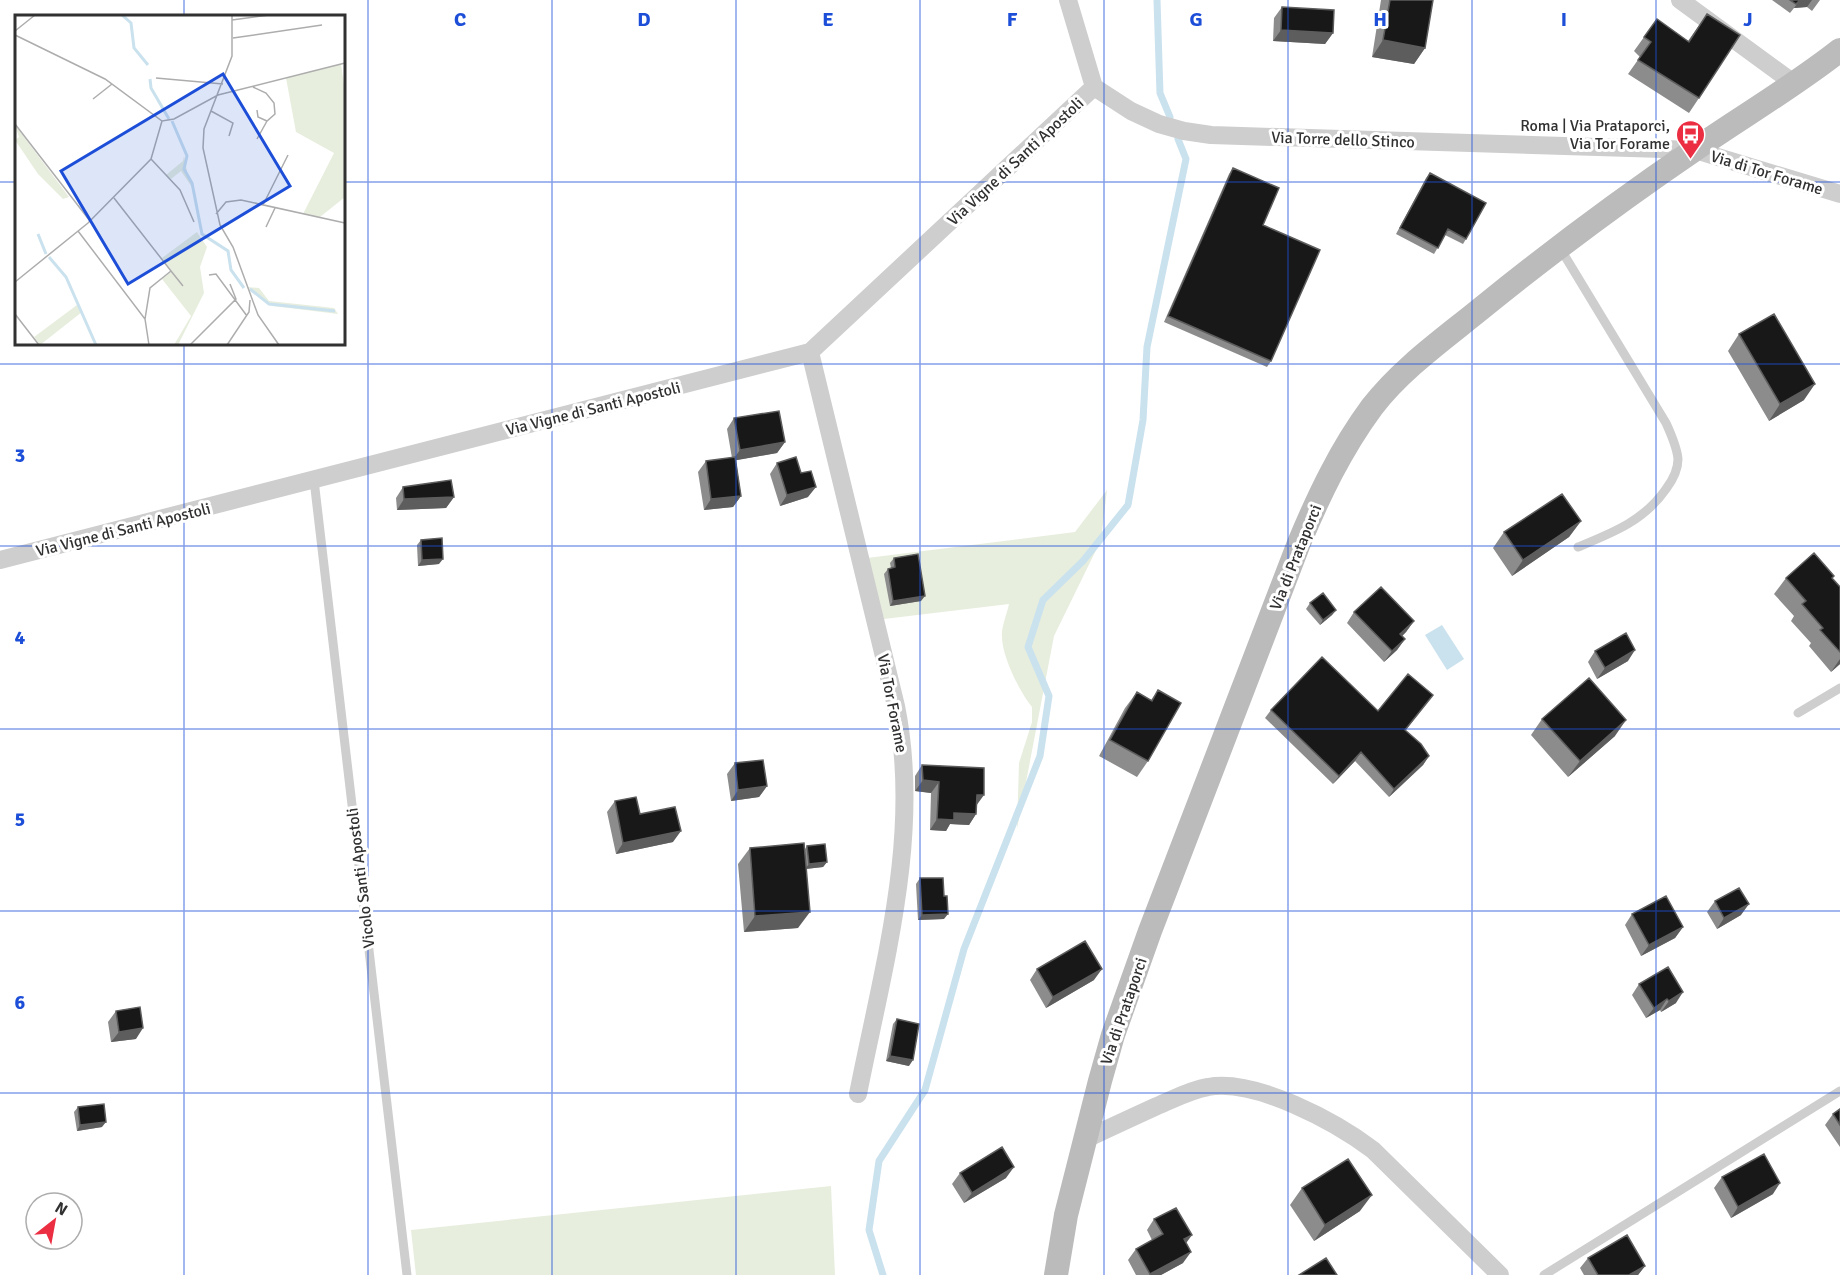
<svg xmlns="http://www.w3.org/2000/svg" width="1840" height="1275" font-family="Signika,sans-serif">
  <rect width="100%" height="100%" fill="#fff"/>
  <path fill="#e7eede" d="M1107,490L1101,540L1054,636L1017,829L1019,763L1032,722V707C1019,691 1000,653 1002,632C1003,623 1007,613 1009,604L884,619L867,558L1075,532Z
    M831,1186L835,1275H416L411,1230Z"/>
  <path fill="#cae1ee" d="M1442,625L1464,659L1447,670L1425,635Z"/>
  <g fill="none" stroke-linecap="round" stroke-linejoin="round">
    <path stroke="#cae1ee" stroke-width="7" d="M1157,0L1160,93L1170,117
      M883,1275L869,1230L879,1161L925,1090L964,949L1040,756L1049,696L1028,647L1043,600L1083,561L1128,505L1143,420L1147,347L1186,159L1178,139"/>
    <path stroke="#cecece" stroke-width="9" d="M1560,248L1666,423C1671,434 1677,447 1678,459C1678,469 1672,481 1666,489C1644,521 1612,533 1578,547
      M314,480L407,1275
      M1798,713L1840,688
      M1544,1275L1840,1091"/>
    <path stroke="#cecece" stroke-width="18" d="M1068,0L1094,87L1131,111L1159,124L1184,131L1211,135L1695,150L1840,194
      M1680,0L1795,84
      M810,352L896,706C922,835 883,967 858,1094
      M0,560L810,352L1094,87
      M1086,1139C1109,1128 1133,1117 1157,1106C1174,1099 1190,1090 1208,1087C1255,1078 1336,1122 1373,1150L1500,1275"/>
    <path stroke="#bbb" stroke-width="24" d="M1056,1275L1066,1215L1100,1081L1113,1035L1150,931L1299,543C1319,495 1341,449 1372,407C1402,368 1445,338 1483,307C1551,252 1622,199 1694,150C1743,116 1793,87 1840,50"/>
  </g>
  <path fill="#8c8c8c" d="M1381,0H1433L1425,48L1414,64L1372,57Z
    M1772,0H1820L1812,11L1807,7L1794,8L1790,13Z
    M1282,7L1333,33L1325,44L1273,41L1274,18Z
    M1707,14L1699,98L1689,113L1628,74L1640,57L1634,51L1657,19L1688,41Z
    M1233,168L1271,361L1267,367L1164,322L1229,174Z
    M1430,173L1466,239L1463,244L1445,235L1434,254L1396,234L1426,178Z
    M1739,334L1804,400L1769,421L1728,351Z
    M734,418L785,442L777,453L736,460L741,496L733,507L704,510L698,472L706,461L732,458L727,429Z
    M777,463L808,497L780,506L770,474Z
    M403,487L454,497L446,508L397,510L396,498Z
    M1581,521L1569,537L1512,576L1493,548L1504,532Z
    M421,540L439,564L418,566L417,545Z
    M894,558L921,601L890,606L884,574L888,569L891,568L890,563Z
    M1786,578H1832L1840,587V664L1831,672L1809,646L1811,643L1791,621L1794,616L1774,594Z
    M1310,603L1336,610L1332,615L1320,625L1306,609Z
    M1354,612L1414,621L1406,632L1402,636L1405,639L1397,650L1384,662L1347,623Z
    M1595,651L1628,661L1597,679L1588,662Z
    M1158,690L1148,761L1137,777L1099,756L1125,708L1137,692L1151,700Z
    M1433,695L1405,731L1429,756L1423,765L1389,797L1355,761L1333,784L1265,718L1271,710L1378,711Z
    M1542,719L1615,736L1568,777L1531,735Z
    M735,763L767,786L759,797L731,801L727,774Z
    M922,765L977,805L976,814L969,825L950,824L946,831L930,830L931,793L915,791V776Z
    M615,801L640,814L673,842L616,854L607,812Z
    M807,846L827,862L823,867L806,869L798,928L744,932L738,864L750,848L805,849Z
    M920,878L944,919L918,920L916,884Z
    M1715,901L1741,915L1717,929L1707,912Z
    M1632,914L1683,927L1675,938L1641,956L1625,925Z
    M1037,969L1094,980L1046,1008L1030,980Z
    M1639,984L1676,1003L1661,1012L1660,1010L1646,1018L1632,995Z
    M116,1011L136,1039L111,1042L108,1022Z
    M897,1019L909,1066L886,1061L893,1024Z
    M78,1107L102,1127L77,1131L74,1112Z
    M1840,1109V1147L1825,1125L1833,1114Z
    M960,1173L1006,1178L964,1203L952,1184Z
    M1722,1177L1773,1194L1731,1218L1714,1188Z
    M1302,1188L1360,1211L1314,1241L1290,1205Z
    M1154,1219L1186,1243L1183,1263L1161,1275H1136L1128,1260L1136,1249L1152,1240L1147,1230Z
    M1588,1258L1645,1266L1638,1275H1584L1580,1268Z"/>
  <path fill="#5d5d5d" d="M1800,0H1812L1807,7L1794,8Z
    M1281,30L1333,33L1325,44L1273,41Z
    M1383,40L1425,48L1414,64L1372,57Z
    M1815,384L1804,400L1769,421L1780,404Z
    M785,442L777,453L732,461L740,450Z
    M816,487L808,497L780,506L787,495Z
    M741,496L733,507L704,510L711,499Z
    M454,497L446,508L397,510L404,499Z
    M1581,521L1569,537L1512,576L1523,560Z
    M443,559L439,564L418,566L422,560Z
    M925,596L921,601L890,606L893,601Z
    M1336,610L1332,615L1320,625L1323,620Z
    M1414,621L1406,632L1393,645L1400,634Z
    M1405,639L1397,650L1384,662L1392,651Z
    M1635,650L1628,661L1597,679L1605,668Z
    M1840,659V664L1831,672Z
    M1626,720L1615,736L1568,777L1580,761Z
    M1361,752L1355,761L1333,784L1339,776Z
    M1429,756L1423,765L1389,797L1394,789Z
    M923,780L939,782L931,793L915,791Z
    M767,786L759,797L731,801L738,790Z
    M977,795H984L976,806Z
    M954,813L976,814L969,825L950,824L946,831L930,830L937,819Z
    M681,831L673,842L616,854L623,843Z
    M827,862L823,867L805,869L809,864Z
    M1749,904L1741,915L1717,929L1724,918Z
    M810,912L798,928L744,932L755,916Z
    M948,914L944,919L918,920L922,915Z
    M1683,927L1675,938L1641,956L1649,945Z
    M1102,969L1094,980L1046,1008L1053,997Z
    M1683,992L1676,1003L1661,1012L1669,1001Z
    M1667,999L1660,1010L1646,1018L1654,1008Z
    M143,1028L136,1039L111,1042L119,1032Z
    M890,1056L913,1060L909,1066L886,1061Z
    M106,1122L102,1127L77,1131L80,1125Z
    M1014,1167L1006,1178L964,1203L972,1193Z
    M1780,1183L1773,1194L1731,1218L1738,1207Z
    M1372,1195L1360,1211L1314,1241L1325,1225Z
    M1192,1235L1184,1246V1239Z
    M1191,1252L1183,1263L1161,1275H1149Z
    M1645,1266L1638,1275H1629Z"/>
  <path fill="#181818" stroke="#5d5d5d" stroke-width="1.5" d="M1390,0H1433L1425,48L1383,40Z
    M1790,0H1800L1796,4Z
    M1282,7L1334,10L1333,33L1281,30Z
    M1707,14L1740,35L1699,98L1638,60L1651,42L1644,37L1657,19L1689,42Z
    M1233,168L1279,188L1263,225L1320,250L1271,361L1168,316Z
    M1430,173L1486,203L1466,239L1448,229L1438,248L1400,228Z
    M1774,314L1815,384L1780,404L1739,334Z
    M779,411L785,442L740,450L734,418Z
    M735,457L741,496L711,499L706,461Z
    M796,457L801,473L811,471L816,487L787,495L777,463Z
    M451,480L454,497L404,499L403,487Z
    M1562,494L1581,521L1523,560L1504,532Z
    M442,538L443,559L422,560L421,540Z
    M1814,553L1834,576L1832,578L1840,587V652L1820,630L1823,628L1802,604L1806,601L1786,578Z
    M918,554L925,596L893,601L888,569L895,567L894,558Z
    M1381,587L1414,621L1400,634L1405,639L1392,651L1354,612Z
    M1323,593L1336,610L1323,620L1310,603Z
    M1626,633L1635,650L1605,668L1595,651Z
    M1322,657L1378,711L1408,674L1433,695L1405,730L1421,744L1429,756L1394,789L1361,752L1339,776L1271,710Z
    M1589,678L1626,720L1580,761L1542,719Z
    M1158,690L1181,703L1148,761L1110,740L1137,692L1152,701Z
    M763,760L767,786L738,790L735,763Z
    M922,765L984,768V795H977L976,814L954,813V820L937,819L939,782L923,780Z
    M636,797L640,814L675,807L681,831L623,843L615,801Z
    M804,843L810,912L755,916L750,848Z
    M825,844L827,862L809,864L807,846Z
    M920,878H943L944,896H947L948,914L922,915Z
    M1739,888L1749,904L1724,918L1715,901Z
    M1666,896L1683,927L1649,945L1632,914Z
    M1085,941L1102,969L1053,997L1037,969Z
    M1668,967L1683,992L1669,1001L1667,999L1654,1008L1639,984Z
    M140,1007L143,1028L119,1032L116,1011Z
    M897,1019L919,1024L913,1060L890,1056Z
    M104,1104L106,1122L80,1125L78,1107Z
    M1840,1109V1125L1833,1114Z
    M1002,1147L1014,1167L972,1193L960,1173Z
    M1764,1154L1780,1183L1738,1207L1722,1177Z
    M1348,1159L1372,1195L1325,1225L1302,1188Z
    M1176,1208L1192,1235L1184,1239L1191,1252L1150,1274L1136,1249L1163,1234L1154,1219Z
    M1627,1235L1645,1266L1629,1275H1598L1588,1258Z
    M1326,1258L1337,1275H1299Z"/>
  <path fill="none" stroke="#1d4ed8" stroke-width="1.5" stroke-opacity="0.55" d="M184,0V16M368,0V1275M552,0V1275M736,0V1275M920,0V1275M1104,0V1275M1288,0V1275M1472,0V1275M1656,0V1275M0,182H16M344,182H1840M184,344V1275M0,364H1840M0,546H1840M0,729H1840M0,911H1840M0,1093H1840"/>
  <defs>
    <symbol id="bus-pin" viewBox="-11 -11 22 30"><path d="M0 17L-7.5 6A9.5 9.5 0 1 1 7.5 6Z" fill="#ec2e42" stroke="#fff"/><path d="M-5-6H5V4H4V6H2V4H-2V6H-4V4H-5ZM-3.5-4V0h7V-4ZM-3.5 1.2v1.5H-2V1.2ZM2 1.2v1.5H3.5V1.2Z" fill="#fff"/></symbol>
  </defs>
  <g fill-rule="evenodd">
    <use href="#bus-pin" x="1674" y="118" width="33" height="45"/>
  </g>
  <g text-anchor="middle" stroke-width="6" stroke-linejoin="round" paint-order="stroke">
    <g font-size="16" fill="#313131" stroke="#fff" text-anchor="end">
      <text x="1670" y="131">Roma | Via Prataporci,<tspan x="1670" dy="18">Via Tor Forame</tspan></text>
    </g>
    <g font-size="16" fill="#313131" stroke="#fff">
      <text transform="translate(1343 139) rotate(2)" y="6">Via Torre dello Stinco</text>
      <text transform="translate(1015 161) rotate(-43)" y="6">Via Vigne di Santi Apostoli</text>
      <text transform="translate(1767 172) rotate(17)" y="6">Via di Tor Forame</text>
      <text transform="translate(593 408) rotate(-14)" y="6">Via Vigne di Santi Apostoli</text>
      <text transform="translate(123 529) rotate(-14)" y="6">Via Vigne di Santi Apostoli</text>
      <text transform="translate(1295 557) rotate(-68)" y="6">Via di Prataporci</text>
      <text transform="translate(893 703) rotate(79)" y="6">Via Tor Forame</text>
      <text transform="translate(360 878) rotate(-97)" y="6">Vicolo Santi Apostoli</text>
      <text transform="translate(1123 1011) rotate(-71)" y="6">Via di Prataporci</text>
    </g>
  </g>
  <g transform="translate(15 15)">
    <rect width="330" height="330" fill="#fff"/>
    <path d="M326,49L330,77V182L305,202L288,199L319,138L281,117L271,63ZM0,110L54,182L48,184L23,159L0,125L4,122ZM169,141L172,157L179,175L166,156L156,164L151,160L168,146ZM182,217L192,232L185,252L189,278L163,330H159L176,301L147,264L157,256L147,243ZM232,272L244,273L254,286L319,293L323,299L258,291ZM62,290L67,297L25,330L19,322Z" fill="#e7eede"/>
    <path fill="none" stroke="#cae1ee" stroke-width="3" d="M107,0L116,8L119,33L133,50M135,64L136,73L154,104M157,106L172,141L169,154L177,168L187,219L213,236L216,255L229,273M23,219L31,239M34,242L51,262L81,330M235,274L254,289L320,296"/>
    <path fill="none" stroke="#adadad" stroke-width="1.5" d="M217,0V41L189,114L188,133L205,210L218,232L243,300L264,330M217,5L254,0M0,16L20,0M0,20L90,64L147,106L159,104L203,80L330,48M218,23L307,10M141,63L208,69M238,72L251,78L259,88L260,99L252,106L243,102L242,95M78,84L97,69M196,96L218,108L214,121M0,109L75,206M242,124L252,106M136,144L165,175L179,207M99,183L156,256L135,273L130,304M248,190L273,140M201,199L211,187L226,185L330,208M251,212L260,193M63,216L130,304L134,330M156,256L168,271M194,260L201,259L232,301M0,267L73,208L136,144L147,106M0,299L24,330M175,330L221,284L215,269M212,330L234,297L235,285"/>
    <path fill="#1d4ed8" fill-opacity="0.15" stroke="#1d4ed8" stroke-width="3" d="M208,59L275,171L113,269L46,156Z"/>
    <rect width="330" height="330" fill="none" stroke="#313131" stroke-width="3"/>
  </g>
  <g font-size="20" text-anchor="middle" font-weight="bold" fill="#1d4ed8" stroke="#fff" stroke-width="6" stroke-linejoin="round" paint-order="stroke">
    <text x="460" y="26">C</text>
    <text x="644" y="26">D</text>
    <text x="828" y="26">E</text>
    <text x="1012" y="26">F</text>
    <text x="1196" y="26">G</text>
    <text x="1380" y="26">H</text>
    <text x="1564" y="26">I</text>
    <text x="1748" y="26">J</text>
    <text x="20" y="462">3</text>
    <text x="20" y="644">4</text>
    <text x="20" y="826">5</text>
    <text x="20" y="1009">6</text>
  </g>
  <g transform="translate(54 1221) rotate(31)"><circle r="28" fill="#ffffff" stroke="#adadad" stroke-width="1.5"/>
  <path d="M0-4.5L10 22L0 15L-10 22Z" fill="#ec2e42"/>
  <text y="-9" font-size="16" font-weight="bold" text-anchor="middle" fill="#313131">N</text>
  </g>
</svg>
